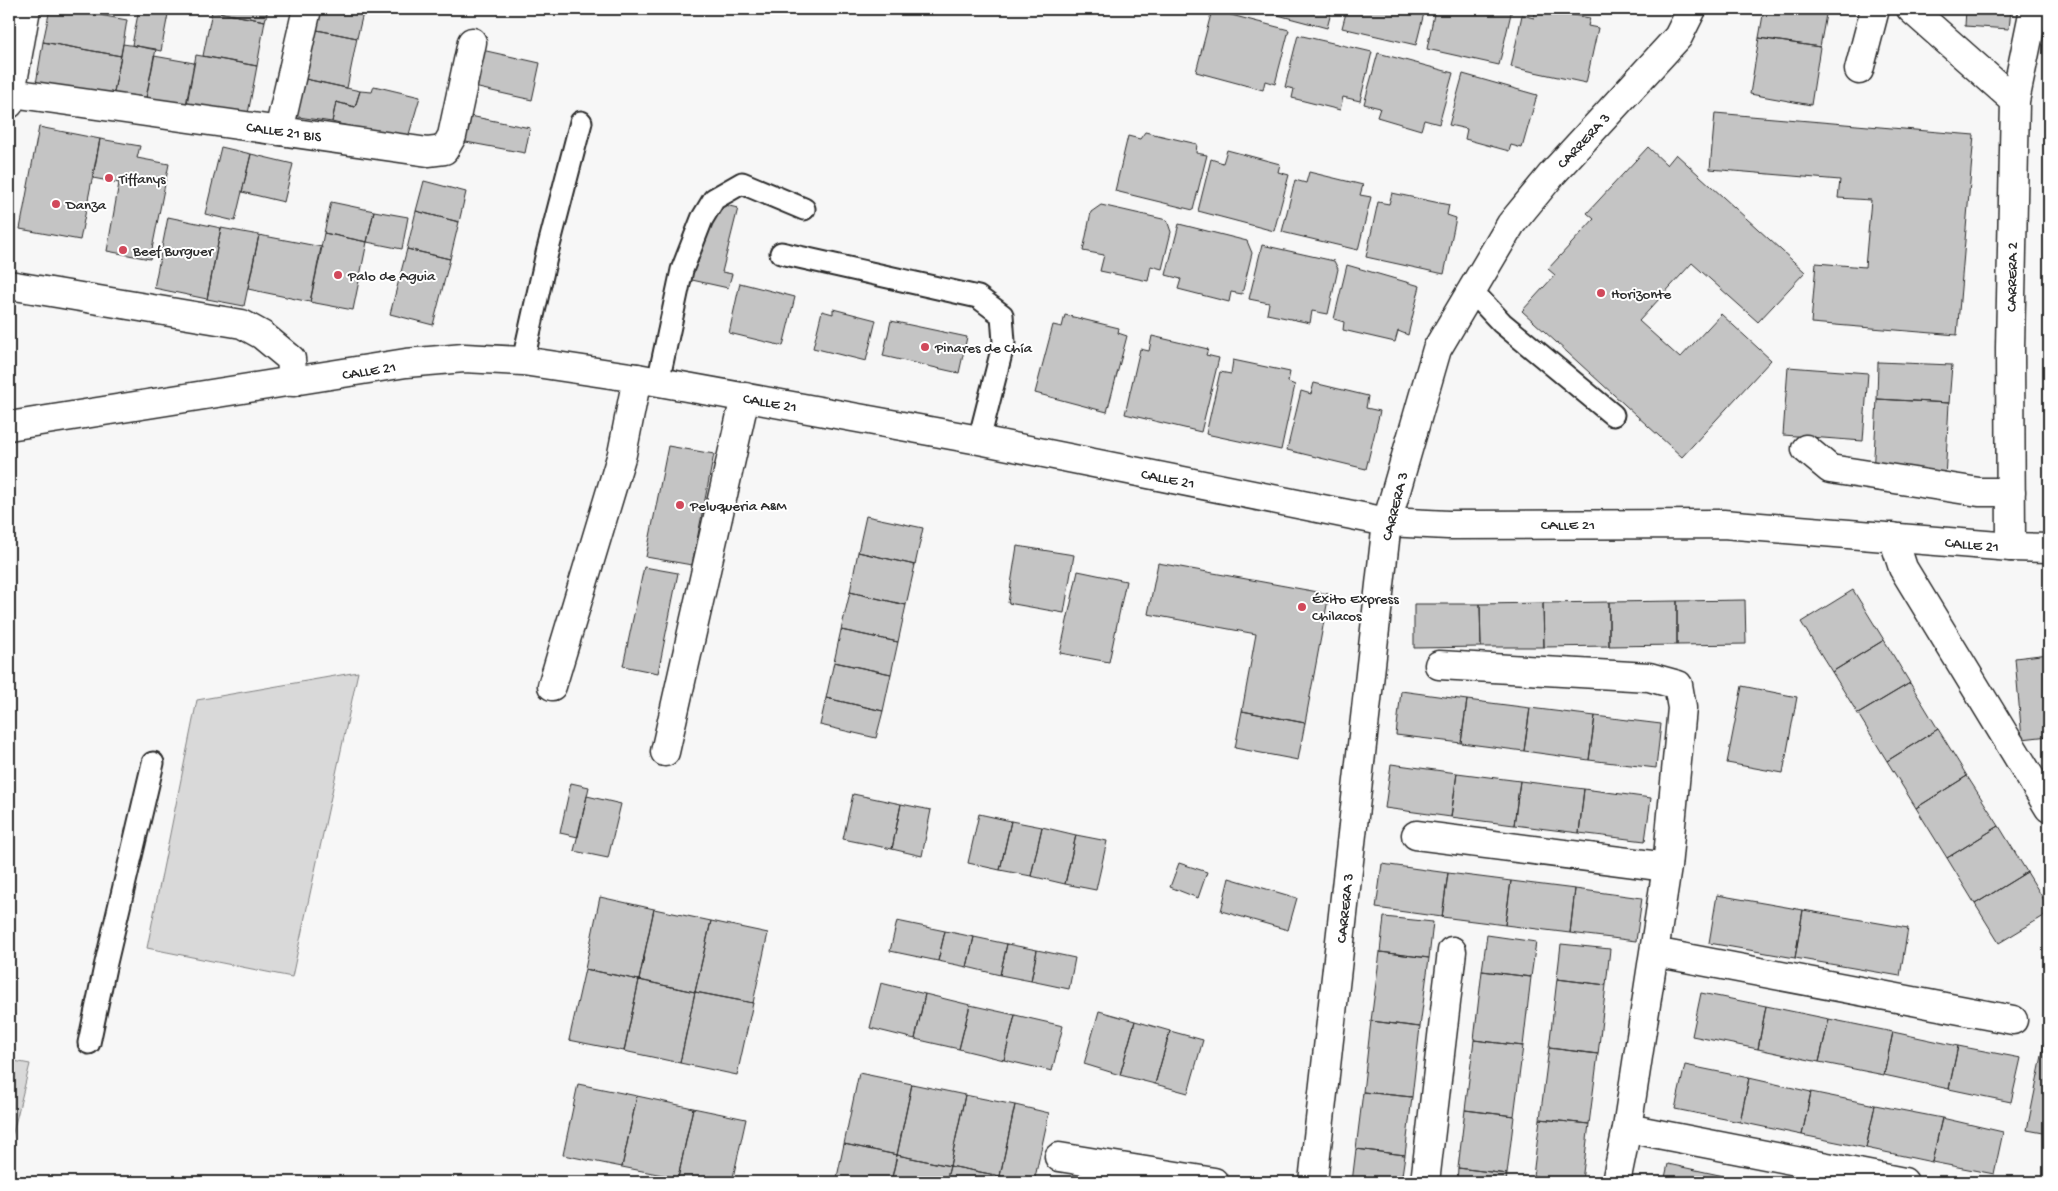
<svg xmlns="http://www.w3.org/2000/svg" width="2058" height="1191" font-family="'Gochi Hand',sans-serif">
  <rect width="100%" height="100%" fill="#f7f7f7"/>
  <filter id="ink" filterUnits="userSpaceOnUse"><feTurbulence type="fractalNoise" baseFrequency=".02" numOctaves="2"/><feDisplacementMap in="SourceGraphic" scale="10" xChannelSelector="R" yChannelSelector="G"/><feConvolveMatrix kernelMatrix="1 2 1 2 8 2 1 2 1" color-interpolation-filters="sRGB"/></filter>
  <g filter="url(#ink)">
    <path fill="#d9d9d9" stroke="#828282" d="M358,672L292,977L147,948L197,700Z
      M9,1060L30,1064L9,1149Z"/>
    <path fill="#c4c4c4" stroke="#2b2b2b" d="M50,9H66L127,20L121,56L43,42Z
      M139,9H169L161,51L132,45Z
      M217,9H268L265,21L217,12Z
      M316,9H364L357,38L312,29Z
      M537,9H561L560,13Z
      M1255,9H1332L1327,28Z
      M1347,9H1425L1416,45L1342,28Z
      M1435,9H1512L1499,65L1427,49Z
      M1536,9L1590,18L1588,26L1598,28L1586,83L1511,67L1522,15L1534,18Z
      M1764,9H1827L1820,47L1759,38Z
      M1966,9H2011L2009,29L1965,26Z
      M1212,10L1289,30L1275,84L1265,81L1263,90L1196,72Z
      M212,11L265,21L257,66L203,56Z
      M312,29L357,38L347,88L301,78Z
      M1298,35L1372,52L1360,101L1343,97L1340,110L1292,98L1294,89L1285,87Z
      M1759,38L1820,47L1811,105L1750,94Z
      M43,42L121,56L113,97L36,84Z
      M123,44L156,49L145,103L113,97Z
      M473,48L540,63L532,100L465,85Z
      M1378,53L1453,73L1439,124L1424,120L1421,130L1377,117L1380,108L1364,104Z
      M196,55L257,66L247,119L186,109Z
      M154,56L194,63L185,110L145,103Z
      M1463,74L1537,95L1522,148L1511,145L1509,151L1465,139L1467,129L1449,125Z
      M301,78L360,91L355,107L336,102L332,122L292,116Z
      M374,86L420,97L407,141L332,122L336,102L355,107L360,91L372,92Z
      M1715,113L1974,135L1957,335L1811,323L1816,263L1865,267L1871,200L1838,198L1840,180L1710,169Z
      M460,114L530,128L525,153L455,140Z
      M39,127L100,139L80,240L20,229Z
      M1145,132L1197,144L1196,153L1207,155L1193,210L1115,191L1128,136L1140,139Z
      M100,139L140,146L137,158L169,164L150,259L107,251L119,183L93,178Z
      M221,147L251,154L235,221L205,214Z
      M1648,147L1667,165L1676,154L1805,272L1758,322L1692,263L1639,321L1680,358L1721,314L1771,360L1682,457L1522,311L1555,275L1548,269L1594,219L1587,213Z
      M1227,150L1280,164L1278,172L1289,175L1274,231L1198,211L1211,159L1223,163Z
      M251,154L293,164L284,202L242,192Z
      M1309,172L1363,185L1360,195L1371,197L1358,250L1282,232L1295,180L1306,183Z
      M424,181L466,192L459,222L416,211Z
      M1392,193L1449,205L1447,215L1456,218L1444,274L1366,257L1378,202L1389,204Z
      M331,202L374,211L367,242L324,233Z
      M712,202L738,208L722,272L732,274L728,288L683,278L687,261L698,263Z
      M1101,205L1167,220L1171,232L1162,269L1151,266L1148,281L1100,271L1104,255L1083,251L1091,212Z
      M374,211L408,217L402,249L367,242Z
      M416,211L459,222L450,259L407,249Z
      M168,217L221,228L207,299L154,288Z
      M1179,224L1247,241L1252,253L1242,294L1231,292L1229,302L1178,289L1181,279L1166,275Z
      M221,228L259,235L244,306L207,299Z
      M324,233L367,242L353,310L310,302Z
      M259,235L322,247L310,302L248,289Z
      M1262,245L1334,261L1338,269L1328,314L1312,311L1310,323L1267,314L1269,303L1249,299Z
      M407,249L450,259L433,325L390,314Z
      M1347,265L1420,286L1408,335L1398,331L1395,342L1343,330L1344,322L1334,319Z
      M740,283L795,297L783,346L729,333Z
      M833,309L876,320L866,361L813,348L822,311L833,314Z
      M1065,315L1119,328L1118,333L1127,336L1107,412L1035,393L1053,325L1062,327Z
      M891,321L967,337L959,373L883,356Z
      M1152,336L1208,349L1206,355L1219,358L1201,432L1125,414L1140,349L1149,351Z
      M1233,360L1290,372L1288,382L1295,385L1281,450L1206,434L1220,372L1231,374Z
      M1878,362L1952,365L1949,403L1877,399Z
      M1788,367L1868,373L1863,441L1783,435Z
      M1314,383L1368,396L1366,408L1380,411L1366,469L1287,450L1301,391L1311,394Z
      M1877,399L1949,403L1945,479L1873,475Z
      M668,446L714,454L692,565L646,557Z
      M866,516L923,528L915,565L858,552Z
      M1017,546L1074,555L1064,613L1008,603Z
      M858,552L915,565L906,605L850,592Z
      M1158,563L1329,594L1305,723L1242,711L1256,634L1148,614Z
      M644,567L678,573L658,673L623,666Z
      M1078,571L1126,581L1109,662L1060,653Z
      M1853,590L1884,640L1832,672L1801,622Z
      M850,592L906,605L898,642L841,630Z
      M1745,600L1746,644L1677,645V601Z
      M1677,601V645L1609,646V602Z
      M1609,602V646L1544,647L1543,603Z
      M1543,603L1544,647H1481L1480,604Z
      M1414,604H1480L1481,647L1414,648Z
      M841,630L898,642L891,674L834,662Z
      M1884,640L1910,683L1858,714L1832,672Z
      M2049,654V736L2022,739L2015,658Z
      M834,662L891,674L883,711L826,698Z
      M1910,683L1938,729L1887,761L1858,714Z
      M1742,686L1797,697L1783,773L1727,763Z
      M1401,691L1467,700L1461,743L1396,735Z
      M826,698L883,711L876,738L820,725Z
      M1467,700L1530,708L1524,751L1461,743Z
      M1530,708L1595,716L1589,760L1524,751Z
      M1242,711L1305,723L1298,760L1235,748Z
      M1595,716L1661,724L1656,768L1589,760Z
      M1938,729L1967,776L1916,808L1887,761Z
      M1391,764L1457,773L1451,817L1385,808Z
      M1457,773L1520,781L1514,825L1451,817Z
      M1967,776L1999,826L1947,858L1916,808Z
      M1520,781L1584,789L1579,833L1514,825Z
      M571,783L589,787L578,837L560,833Z
      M1584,789L1651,798L1645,841L1579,833Z
      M853,794L901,804L892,849L843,839Z
      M587,796L621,804L608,858L574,851Z
      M901,804L931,810L922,856L892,849Z
      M979,814L1011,821L1000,870L968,863Z
      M1011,821L1042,827L1031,876L1000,870Z
      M1999,826L2027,872L1975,904L1947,858Z
      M1042,827L1076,835L1065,884L1031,876Z
      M1076,835L1107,841L1096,890L1065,884Z
      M1179,863L1207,872L1198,898L1170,887Z
      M1382,864L1448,873L1442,917L1376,908Z
      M2027,872L2049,908V913L1999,943L1975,904Z
      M1448,873L1511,881L1505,925L1442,917Z
      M1229,878L1297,898L1288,930L1221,911Z
      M1511,881L1575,889L1570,933L1505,925Z
      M1575,889L1642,898L1636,941L1570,933Z
      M1717,895L1803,910L1795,958L1709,943Z
      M600,897L654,909L639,980L585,969Z
      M654,909L711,921L695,992L639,980Z
      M1803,910L1908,928L1900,976L1795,958Z
      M1384,917L1433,922L1429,958L1380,952Z
      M711,921L768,933L753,1003L695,992Z
      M897,921L945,931L938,961L890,951Z
      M945,931L974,937L967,967L938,961Z
      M1487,935L1536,942L1531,977L1482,971Z
      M974,937L1007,944L1000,975L967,967Z
      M1007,944L1037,950L1031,981L1000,975Z
      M1561,944L1610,949L1606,985L1557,979Z
      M1037,950L1075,958L1069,989L1031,981Z
      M1380,952L1429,958L1420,1027L1371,1021Z
      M585,969L639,980L624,1051L569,1040Z
      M1482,971L1531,977L1523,1046L1474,1040Z
      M1557,979L1606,985L1598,1054L1549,1048Z
      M639,980L695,992L680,1063L624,1051Z
      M881,983L925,994L915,1039L870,1028Z
      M695,992L753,1003L737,1075L680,1063Z
      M1701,993L1766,1006L1758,1049L1692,1036Z
      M925,994L970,1005L959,1049L915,1039Z
      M970,1005L1015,1015L1004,1060L959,1049Z
      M1766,1006L1829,1019L1819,1062L1758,1049Z
      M1099,1011L1135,1021L1120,1075L1084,1064Z
      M1015,1015L1063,1026L1052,1071L1004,1060Z
      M1829,1019L1893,1032L1884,1075L1819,1062Z
      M1135,1021L1170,1031L1155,1084L1120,1075Z
      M1371,1021L1420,1027L1412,1097L1363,1092Z
      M2049,1021V1134L2027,1130Z
      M1170,1031L1203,1040L1188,1093L1155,1084Z
      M1893,1032L1958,1046L1949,1089L1884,1075Z
      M1474,1040L1523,1046L1514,1116L1465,1110Z
      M1958,1046L2021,1058L2011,1102L1949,1089Z
      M1549,1048L1598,1054L1589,1124L1540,1119Z
      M1685,1065L1749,1078L1740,1122L1675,1109Z
      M859,1073L912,1084L897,1155L844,1144Z
      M1749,1078L1811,1092L1802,1135L1740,1122Z
      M578,1084L637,1096L622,1167L563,1155Z
      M912,1084L965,1095L950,1166L897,1155Z
      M1363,1092L1412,1097L1405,1155L1356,1149Z
      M1811,1092L1875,1105L1866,1148L1802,1135Z
      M965,1095L1015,1105L1000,1176L950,1166Z
      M637,1096L693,1108L678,1178L622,1167Z
      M1015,1105L1049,1113L1034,1182L1000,1176Z
      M1875,1105L1942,1118L1932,1162L1866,1148Z
      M693,1108L746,1119L732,1182H696L678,1178Z
      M1465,1110L1514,1116L1507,1174L1458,1168Z
      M1942,1118L2003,1132L1994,1174L1932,1162Z
      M1540,1119L1589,1124L1582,1181L1533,1176Z
      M844,1144L897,1155L891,1182H836Z
      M1356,1149L1405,1155L1401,1182H1352Z
      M897,1155L950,1166L946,1182H891Z
      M1668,1164L1733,1178L1732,1182H1664Z
      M950,1166L1000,1176L999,1182H946Z
      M1458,1168L1507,1174L1506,1182H1457Z
      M1000,1176L1027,1182H999Z
      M1533,1176L1582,1181V1182H1532Z
      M1733,1178L1754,1182H1732Z"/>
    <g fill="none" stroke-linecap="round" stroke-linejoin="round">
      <defs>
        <path id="lane" d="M781,253L978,297L1002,315L1004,342L979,440
          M1471,290L1502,323L1613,415
          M523,361L547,253L581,122
          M658,382L682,270L702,219L714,199L742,183L804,209
          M89,1043L105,967L153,763"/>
        <path id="street" d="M1911,9L2015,101
          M1859,70L1875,9
          M12,93L428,152L444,150L452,136L472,42
          M9,104L26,9
          M279,131L307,9
          M9,285L242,324L262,335L291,359L293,382
          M1806,449L1830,469L1979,492H2011
          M1893,537L1903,568L2049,808
          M2011,547L2010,348L2015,101L2034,9
          M1439,665L1649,677L1678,685L1682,708L1667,867L1627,1128L1616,1182
          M552,686L622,454L637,378
          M665,752L745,397
          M1416,835L1667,867
          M1654,952L2013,1020
          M1627,1128L1904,1182
          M1059,1157L1214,1182
          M1313,1182L1387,522L1437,349L1511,224L1553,173L1678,37L1692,9
          M1425,1182L1452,951"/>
        <path id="secondary" d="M9,426L406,363L464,358L523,361L637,378L979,440L1387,522L1448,525L1723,524L2011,547L2049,548"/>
      </defs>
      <use href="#lane" stroke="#2b2b2b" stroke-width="25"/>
      <use href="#street" stroke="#2b2b2b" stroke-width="31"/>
      <use href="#secondary" stroke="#2b2b2b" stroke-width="31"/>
      <use href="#lane" stroke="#fff" stroke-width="21"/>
      <use href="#street" stroke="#fff" stroke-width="28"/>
      <use href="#secondary" stroke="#fff" stroke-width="28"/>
    </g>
  </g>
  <g fill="#d1495b" stroke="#fff" stroke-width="2">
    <circle cx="109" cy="178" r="5"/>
    <circle cx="56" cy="204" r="5"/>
    <circle cx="123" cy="250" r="5"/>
    <circle cx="338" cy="275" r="5"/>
    <circle cx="1601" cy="293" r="5"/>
    <circle cx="925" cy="347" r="5"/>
    <circle cx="680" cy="505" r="5"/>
    <circle cx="1302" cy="607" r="5"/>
  </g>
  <g text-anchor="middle" stroke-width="4" stroke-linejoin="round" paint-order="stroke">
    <g font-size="15" fill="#2b2b2b" stroke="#fff">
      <text transform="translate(284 131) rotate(8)" y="5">CALLE 21 BIS</text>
      <text transform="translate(1583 140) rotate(-47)" y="5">CARRERA 3</text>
      <text transform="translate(2011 277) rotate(-89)" y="5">CARRERA 2</text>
      <text transform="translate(369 370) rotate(-9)" y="5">CALLE 21</text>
      <text transform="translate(770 402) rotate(10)" y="5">CALLE 21</text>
      <text transform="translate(1168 478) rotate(11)" y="5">CALLE 21</text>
      <text transform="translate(1394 506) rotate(-76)" y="5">CARRERA 3</text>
      <text x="1568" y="529">CALLE 21</text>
      <text transform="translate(1972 544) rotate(5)" y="5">CALLE 21</text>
      <text transform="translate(1344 908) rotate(-84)" y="5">CARRERA 3</text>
    </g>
    <g font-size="15" fill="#2b2b2b" stroke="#fff" text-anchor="start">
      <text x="119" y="183">Tiffanys</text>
      <text x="66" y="209">Danza</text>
      <text x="133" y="255">Beef Burguer</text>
      <text x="348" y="280">Palo de Aguia</text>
      <text x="1611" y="298">Horizonte</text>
      <text x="935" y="352">Pinares de Chía</text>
      <text x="690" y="510">Peluqueria A&amp;M</text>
      <text x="1312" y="603">Éxito Express<tspan x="1312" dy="17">Chilacos</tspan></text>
    </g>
  </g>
  <rect width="2058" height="1191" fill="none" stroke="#fff" stroke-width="30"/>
  <rect x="15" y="15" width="2028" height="1161" fill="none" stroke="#2b2b2b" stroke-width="2" filter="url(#ink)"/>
</svg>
